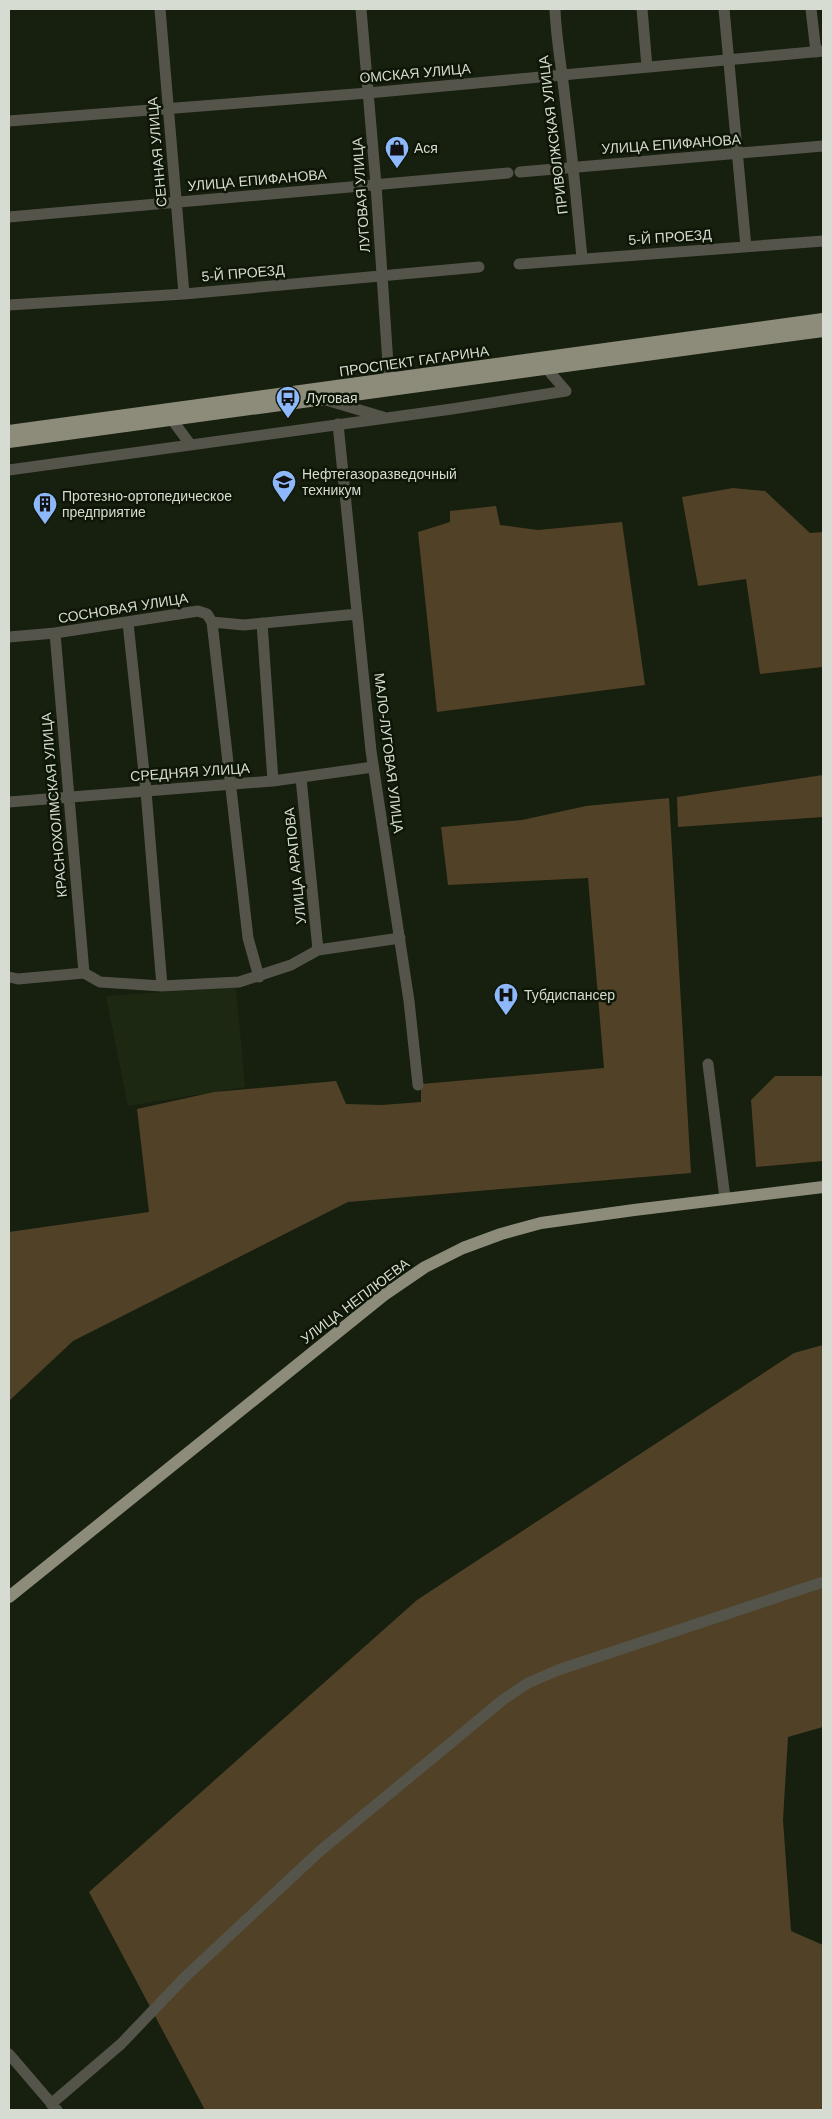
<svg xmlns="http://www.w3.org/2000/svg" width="832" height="2119" font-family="Helvetica,sans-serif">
  <rect width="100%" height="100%" fill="#171f0f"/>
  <path fill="#1d2812" d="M236,987L245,1087L128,1106L106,996Z"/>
  <path fill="#514127" d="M733,488L765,491L810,533L823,532V667L760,674L746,579L698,586L682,497Z
    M496,506L500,525L538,530L622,522L645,685L437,712L418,532L450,522V511Z
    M823,775V817L678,827L677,797Z
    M669,798L691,1173L348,1202L73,1341L9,1401V1232L149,1212L137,1109L214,1092L336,1081L346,1104L382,1105L421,1102V1084L604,1068L588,878L448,885L441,827L522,820L586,806Z
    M775,1076H823V1161L756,1167L751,1100Z
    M823,1345V1727L788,1737L783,1820L791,1931L823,1945V2110H205L89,1892L417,1600L794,1353Z"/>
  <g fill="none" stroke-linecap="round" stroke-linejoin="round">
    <path stroke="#54544b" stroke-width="11" d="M160,9L184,294
      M361,9L376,185L389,379
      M555,9C556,39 562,69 565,99C572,152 577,205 582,258
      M642,9L647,67
      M724,9L746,247
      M811,9L816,52
      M9,121L368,93L823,51
      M520,172L823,146
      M9,217L508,173
      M519,264L823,241
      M9,305L184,294L479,267
      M547,369L566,391
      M326,400L383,417
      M173,421L190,444
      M338,424L371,751L409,1001L418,1085
      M9,470L452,409L566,391
      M212,622L248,938L259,977
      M128,623L146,791L162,986
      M262,623L273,781
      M55,633L84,973
      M9,637L55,633L198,611L207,614L212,622L244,625L357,614
      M301,778L318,950
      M9,802L273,781L373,767
      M9,977L18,979L84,973L100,982L162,986L239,982L291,965L318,950L400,938
      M708,1064L725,1198
      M9,2054L57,2110
      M51,2104L121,2044L185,1977L320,1851L504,1699L528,1683L558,1670L823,1582"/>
    <path stroke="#8d8c7a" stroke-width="12" d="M9,431L823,319
      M9,442L823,331
      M9,1597L384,1295L425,1267L463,1248L501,1234L541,1223L634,1210L823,1187"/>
  </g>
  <defs>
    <symbol id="shop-pin" viewBox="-11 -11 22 30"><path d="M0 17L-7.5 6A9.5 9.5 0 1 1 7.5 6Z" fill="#8db9fc" stroke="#0e1607"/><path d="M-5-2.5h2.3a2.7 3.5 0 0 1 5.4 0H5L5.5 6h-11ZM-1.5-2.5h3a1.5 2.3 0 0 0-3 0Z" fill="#111"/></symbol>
    <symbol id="bus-pin" viewBox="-11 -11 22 30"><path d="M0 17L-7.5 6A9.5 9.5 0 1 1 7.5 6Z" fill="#8db9fc" stroke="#0e1607"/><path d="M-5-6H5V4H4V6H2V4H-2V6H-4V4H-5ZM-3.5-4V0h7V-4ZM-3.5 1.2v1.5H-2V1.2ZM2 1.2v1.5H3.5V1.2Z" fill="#111"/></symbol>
    <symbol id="university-pin" viewBox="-11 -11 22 30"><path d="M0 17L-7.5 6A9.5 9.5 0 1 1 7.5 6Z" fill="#8db9fc" stroke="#0e1607"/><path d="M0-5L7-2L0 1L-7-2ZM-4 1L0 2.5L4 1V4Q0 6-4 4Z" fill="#111"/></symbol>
    <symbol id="building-pin" viewBox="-11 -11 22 30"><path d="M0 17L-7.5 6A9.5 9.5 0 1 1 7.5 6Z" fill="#8db9fc" stroke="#0e1607"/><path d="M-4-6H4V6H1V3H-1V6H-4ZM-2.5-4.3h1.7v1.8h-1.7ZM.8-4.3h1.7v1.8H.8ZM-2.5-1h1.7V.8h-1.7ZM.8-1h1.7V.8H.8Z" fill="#111"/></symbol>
    <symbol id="hospital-pin" viewBox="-11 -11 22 30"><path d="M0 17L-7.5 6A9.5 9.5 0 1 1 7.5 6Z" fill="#8db9fc" stroke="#0e1607"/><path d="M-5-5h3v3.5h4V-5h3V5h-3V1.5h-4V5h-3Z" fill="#111"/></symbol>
  </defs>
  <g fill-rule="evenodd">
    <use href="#shop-pin" x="383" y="134" width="28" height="38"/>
    <use href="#bus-pin" x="274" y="384" width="28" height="38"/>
    <use href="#university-pin" x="270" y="468" width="28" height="38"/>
    <use href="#building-pin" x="31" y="490" width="28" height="38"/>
    <use href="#hospital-pin" x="492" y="981" width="28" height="38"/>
  </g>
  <g text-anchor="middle" stroke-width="5" stroke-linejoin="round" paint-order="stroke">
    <g font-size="14" fill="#d6dcd1" stroke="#0e1607">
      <text transform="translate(415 73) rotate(-5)" y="5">ОМСКАЯ УЛИЦА</text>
      <text transform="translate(553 135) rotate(-97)" y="5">ПРИВОЛЖСКАЯ УЛИЦА</text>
      <text transform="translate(671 144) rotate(-4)" y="5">УЛИЦА ЕПИФАНОВА</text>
      <text transform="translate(157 152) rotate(-95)" y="5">СЕННАЯ УЛИЦА</text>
      <text transform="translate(257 180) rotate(-5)" y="5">УЛИЦА ЕПИФАНОВА</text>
      <text transform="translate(361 195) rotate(-94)" y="5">ЛУГОВАЯ УЛИЦА</text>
      <text transform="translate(670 237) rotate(-4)" y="5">5-Й ПРОЕЗД</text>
      <text transform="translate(243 273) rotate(-5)" y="5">5-Й ПРОЕЗД</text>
      <text transform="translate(414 361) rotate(-8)" y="5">ПРОСПЕКТ ГАГАРИНА</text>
      <text transform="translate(123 608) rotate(-9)" y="5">СОСНОВАЯ УЛИЦА</text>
      <text transform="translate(389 753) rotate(83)" y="5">МАЛО-ЛУГОВАЯ УЛИЦА</text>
      <text transform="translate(190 772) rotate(-4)" y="5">СРЕДНЯЯ УЛИЦА</text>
      <text transform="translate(54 805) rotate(-95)" y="5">КРАСНОХОЛМСКАЯ УЛИЦА</text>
      <text transform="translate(295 866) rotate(-96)" y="5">УЛИЦА АРАПОВА</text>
      <text transform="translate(355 1301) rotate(-37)" y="5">УЛИЦА НЕПЛЮЕВА</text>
    </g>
    <g font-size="14" fill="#d6dcd1" stroke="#0e1607" text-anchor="start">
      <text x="414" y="153">Ася</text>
      <text x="306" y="403">Луговая</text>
      <text x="302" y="479">Нефтегазоразведочный<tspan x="302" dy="16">техникум</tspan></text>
      <text x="62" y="501">Протезно-ортопедическое<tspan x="62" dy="16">предприятие</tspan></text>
      <text x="524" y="1000">Тубдиспансер</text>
    </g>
  </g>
  <rect width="832" height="2119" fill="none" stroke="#d6dcd1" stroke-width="20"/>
</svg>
